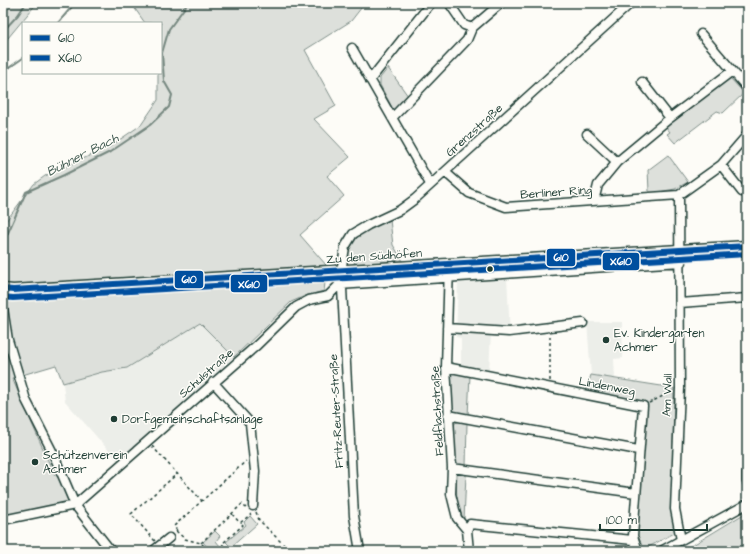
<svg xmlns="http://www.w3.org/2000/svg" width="750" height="554" font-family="'Architects Daughter',sans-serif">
  <rect width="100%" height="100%" fill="#fdfcf7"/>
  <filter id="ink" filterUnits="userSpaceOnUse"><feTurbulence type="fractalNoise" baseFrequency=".025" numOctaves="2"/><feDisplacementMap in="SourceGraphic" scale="8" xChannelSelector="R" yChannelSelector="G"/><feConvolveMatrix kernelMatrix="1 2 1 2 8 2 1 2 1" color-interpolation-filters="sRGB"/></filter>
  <g filter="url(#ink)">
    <path fill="#eceee9" d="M507,277L510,334L491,333L489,371L461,364V338L456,337L458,281Z
      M587,322H622L623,358L614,359L615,379L591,375Z
      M200,323L234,357L118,461L65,401L63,383L102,372L127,368Z"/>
    <path fill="#dde0db" stroke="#7e8e88" d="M7,3H37L3,44V10Z
      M131,3H365L351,21L305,50L336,106L314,119L350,157L327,176L344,196L300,235L327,266L324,291L305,296L291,302L234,357L200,323L127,368L102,372L63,383L56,365L12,378L54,474L60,479L71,501L3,516V225L34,184L45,176L109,147L141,125L158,100V73H161V23H145Z
      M388,68L408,96L394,111L380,85V78Z
      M730,78L744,93L723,113L717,111L675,143L667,134L670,132L666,127Z
      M668,155L688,182L675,189L647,194L649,191L648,170Z
      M390,220L393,245L403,261L356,264L348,255C351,233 373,228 390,220Z
      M675,255L673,258L668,260L510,270L509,268L490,269V267Z
      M442,269L444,272L351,278L347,276Z
      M455,372L470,375L468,416L453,412L450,378Z
      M591,375L674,388L672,509L680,530L641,551H633L645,404L586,391Z
      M460,421L467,422L466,467L458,466L455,462L453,427L455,423Z
      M459,473L466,474L464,520L457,504L456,476Z
      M747,512V551H683Z
      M250,516L257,524L231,547L226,542L246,525L244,522Z
      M215,531L220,536L216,541L224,551H211L203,542Z"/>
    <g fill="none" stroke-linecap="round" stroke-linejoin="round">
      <path stroke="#75877f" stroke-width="2" d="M58,23L75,3
        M3,31L18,15L26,3
        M3,72L23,58
        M3,237L7,235L26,192L64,175L110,152L150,125L169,107L172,95L164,81L162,53L169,29L188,3"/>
      <defs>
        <path id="minor" d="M449,3L464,25L472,28
          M701,34L747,88
          M352,48L430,184
          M370,80L431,3
          M642,82L670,118
          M392,118L467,40L472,28L501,3
          M587,134L617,162
          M721,165L742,192H747
          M445,172L469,193L506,207L679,195L721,165L747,135
          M679,195L680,388L675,509L681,540
          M594,201L598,185L617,162L670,118L732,71
          M449,264L446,367L452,468L451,494L457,518L467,530L469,551
          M339,285L681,262
          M680,303L747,298
          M3,308L8,340L26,400L52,451L75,505L111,551
          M447,328L509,332L583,323
          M446,367L643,406L633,536L638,551
          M213,382L250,423L255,471L253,506
          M448,415L638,450
          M452,468L636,493
          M747,473V482
          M75,505L257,345L296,307L309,300L328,296L339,285
          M3,520L75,505
          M467,530L470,524L633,540
          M153,551L169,538
          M360,551L354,516L342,288L339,285L345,247L353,234L368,225L400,210L415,199L631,3
          M661,551L747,504"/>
        <path id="tertiary" d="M3,289L13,290L747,246"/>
      </defs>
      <use href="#minor" stroke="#1f3d34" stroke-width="11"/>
      <use href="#tertiary" stroke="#1f3d34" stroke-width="13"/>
      <path stroke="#1f3d34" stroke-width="1.5" stroke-dasharray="3 3" stroke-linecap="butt" d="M550,381V335
        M649,403L673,391
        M152,446L202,501
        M256,512L259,520L284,545L278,551
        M232,514L240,523
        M176,531L185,539L201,543L208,551
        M177,531L174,526L246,461
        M155,541L131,514L177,474
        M201,543L242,504L246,508
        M226,551L227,549L222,544L243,525L240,523L251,514"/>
      <use href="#minor" stroke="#fdfcf7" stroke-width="8"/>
      <use href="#tertiary" stroke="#fdfcf7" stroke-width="10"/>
      <defs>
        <path id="bus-1" d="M3,289L13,290L747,246"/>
        <path id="bus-2" d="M3,297L13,298L747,254"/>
      </defs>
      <use href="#bus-1" stroke="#fdfcf7" stroke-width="9"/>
      <use href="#bus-2" stroke="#fdfcf7" stroke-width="9"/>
      <use href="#bus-1" stroke="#004f9f" stroke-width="6"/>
      <use href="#bus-2" stroke="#004f9f" stroke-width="6"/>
    </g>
  </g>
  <g fill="#1f3d34" stroke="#fdfcf7" stroke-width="1.5">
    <circle cx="490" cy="269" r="3.5"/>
    <circle cx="606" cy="340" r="4"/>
    <circle cx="114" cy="419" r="4"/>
    <circle cx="35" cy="462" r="4"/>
  </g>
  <g text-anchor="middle" stroke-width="3" stroke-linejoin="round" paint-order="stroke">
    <g font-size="12" fill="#1f3d34" stroke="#fdfcf7">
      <text transform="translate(474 130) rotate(-42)" y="4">Grenzstraße</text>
      <text transform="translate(556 192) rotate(-4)" y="4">Berliner Ring</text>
      <text transform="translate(374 256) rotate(-4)" y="4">Zu den Südhöfen</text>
      <text transform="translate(206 373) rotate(-41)" y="4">Schulstraße</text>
      <text transform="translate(607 386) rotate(11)" y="4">Lindenweg</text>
      <text transform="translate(667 395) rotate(-88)" y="4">Am Wall</text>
      <text transform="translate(336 411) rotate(-93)" y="4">Fritz-Reuter-Straße</text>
      <text transform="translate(437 411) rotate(-93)" y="4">Feldflachstraße</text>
    </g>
    <g font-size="12" fill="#1f3d34" stroke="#fdfcf7" text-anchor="start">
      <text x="614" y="337">Ev. Kindergarten<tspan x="614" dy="14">Achmer</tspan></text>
      <text x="122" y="423">Dorfgemeinschaftsanlage</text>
      <text x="43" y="459">Schützenverein<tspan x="43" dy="14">Achmer</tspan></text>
    </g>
    <g font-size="13" font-style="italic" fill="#435c53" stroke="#fdfcf7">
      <text transform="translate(82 154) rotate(-27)" y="5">Bühner Bach</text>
    </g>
  </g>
  <g stroke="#fdfcf7" stroke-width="1.5">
    <rect x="546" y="248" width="30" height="19" rx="4" fill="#004f9f"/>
    <rect x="602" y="252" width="38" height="19" rx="4" fill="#004f9f"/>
    <rect x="174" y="270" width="30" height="19" rx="4" fill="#004f9f"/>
    <rect x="230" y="274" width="38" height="19" rx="4" fill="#004f9f"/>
  </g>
  <g font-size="11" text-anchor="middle" font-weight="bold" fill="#fff">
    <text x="561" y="261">610</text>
    <text x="621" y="265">X610</text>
    <text x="189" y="283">610</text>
    <text x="249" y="288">X610</text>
  </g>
  <rect width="750" height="554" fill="none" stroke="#fdfcf7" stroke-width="16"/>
  <rect x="8" y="8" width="734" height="538" fill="none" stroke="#1f3d34" stroke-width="1.5" filter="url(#ink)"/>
  <rect x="22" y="22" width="140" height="52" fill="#fdfcf7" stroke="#a4b0a9"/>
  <rect x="30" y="35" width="20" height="6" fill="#004f9f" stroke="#a4b0a9"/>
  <text x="58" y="42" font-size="12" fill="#1f3d34">610</text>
  <rect x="30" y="55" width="20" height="6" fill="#004f9f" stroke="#a4b0a9"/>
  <text x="58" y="62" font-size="12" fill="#1f3d34">X610</text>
  <path d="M600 524v6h107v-6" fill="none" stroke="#1f3d34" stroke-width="2"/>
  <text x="606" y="524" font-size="12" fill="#1f3d34" stroke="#fdfcf7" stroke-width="3" paint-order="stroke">100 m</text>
</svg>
